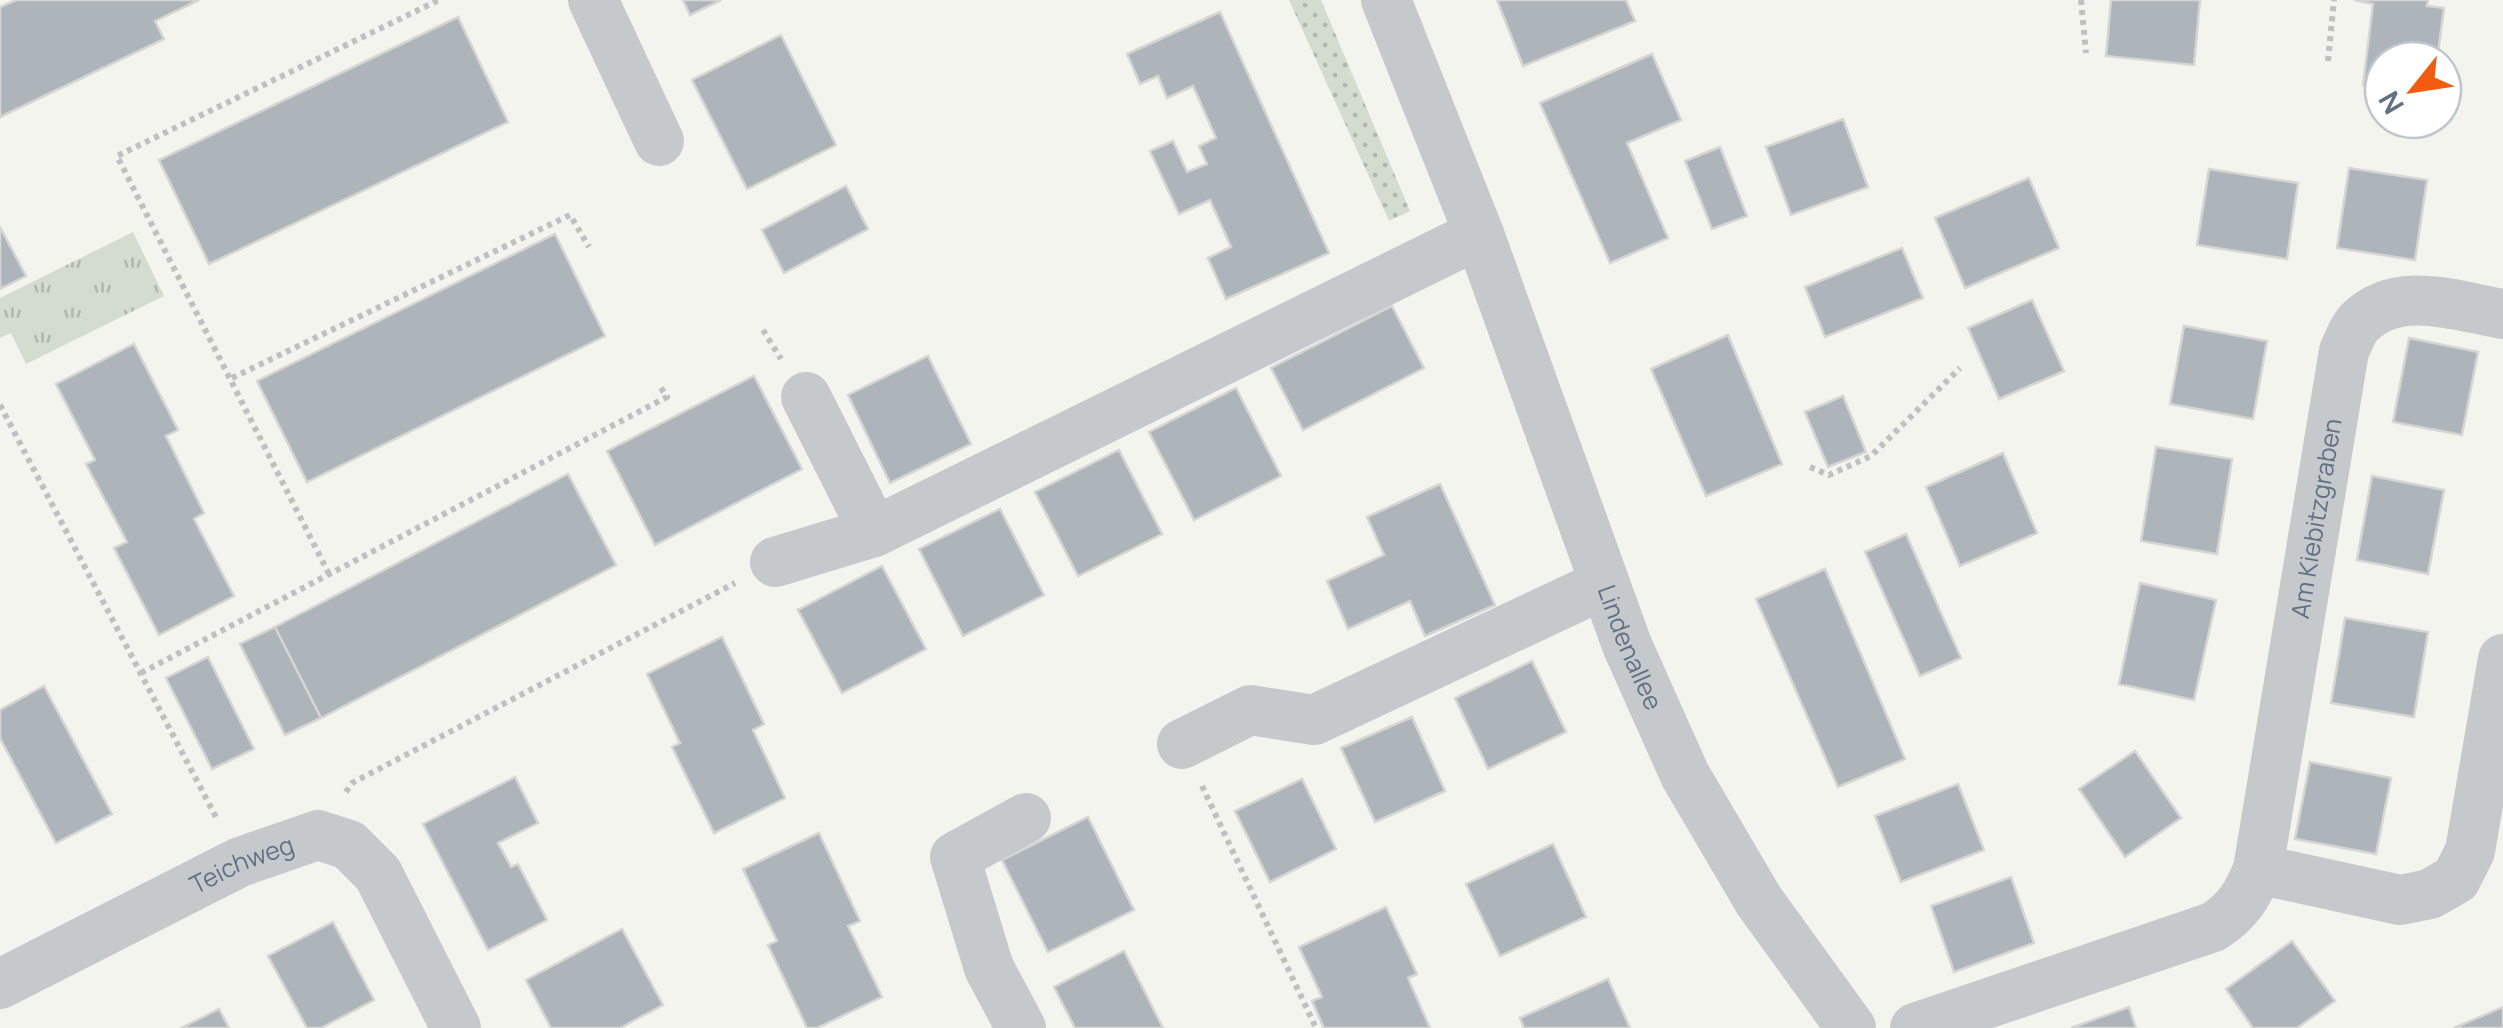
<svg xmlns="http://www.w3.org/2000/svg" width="2503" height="1028" font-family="Manrope,sans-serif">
  <defs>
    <pattern id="grass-dots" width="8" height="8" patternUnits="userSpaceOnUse" patternTransform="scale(2.5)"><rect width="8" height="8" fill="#d4dcd0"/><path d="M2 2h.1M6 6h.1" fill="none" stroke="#afb7ae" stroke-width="1.8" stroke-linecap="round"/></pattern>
    <pattern id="park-tufts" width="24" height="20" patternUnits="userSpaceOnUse" patternTransform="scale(2.5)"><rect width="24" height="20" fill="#d4dcd0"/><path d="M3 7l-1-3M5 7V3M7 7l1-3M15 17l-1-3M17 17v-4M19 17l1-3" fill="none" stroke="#afb7ae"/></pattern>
  </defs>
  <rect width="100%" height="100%" fill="#f4f4ef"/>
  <path fill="url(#grass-dots)" d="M1289,0H1321L1410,211L1389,221Z"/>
  <path fill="url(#park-tufts)" d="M133,232L164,296L26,364L11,333L0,338V298Z"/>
  <path fill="#adb5bb" stroke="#d5d5d3" stroke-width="2.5" d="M16,0H199L155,21L164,39L0,117V7Z
    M683,0H721L690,15Z
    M1497,0H1626L1635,21L1523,66Z
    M2111,0H2200L2194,65L2106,56Z
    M2354,0H2428L2427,6L2444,8L2437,60H2383V88L2363,85L2373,4Z
    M1220,12L1329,253L1226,299L1208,258L1231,247L1210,200L1179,214L1150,151L1173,141L1187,172L1207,164L1199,146L1216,138L1193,86L1167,98L1158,76L1140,84L1127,54Z
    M458,17L508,122L209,264L159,160Z
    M781,35L836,145L747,189L692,80Z
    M1652,54L1681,120L1627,143L1668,238L1610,263L1540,103Z
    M1843,119L1868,187L1791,215L1766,147Z
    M1720,147L1747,216L1712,229L1685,161Z
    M2349,168L2427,180L2415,260L2337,248Z
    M2209,169L2298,183L2287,259L2197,245Z
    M2029,178L2059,248L1965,288L1935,218Z
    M846,186L868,229L784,273L762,230Z
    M0,227L26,276L0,289Z
    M555,234L605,336L307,482L257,381Z
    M1902,248L1923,298L1825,337L1805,287Z
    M2032,300L2064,371L1999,399L1968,328Z
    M1392,306L1424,368L1303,430L1271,368Z
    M2184,326L2267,341L2253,419L2170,404Z
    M1728,335L1782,464L1706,496L1651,369Z
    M2409,338L2478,352L2462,435L2393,422Z
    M134,344L178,430L166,436L204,513L194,519L234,596L159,635L114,548L127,542L86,464L95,460L56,384Z
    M928,356L971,444L890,483L848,395Z
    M754,376L802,469L655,545L607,451Z
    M1236,388L1281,476L1194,520L1149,432Z
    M1843,396L1866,452L1828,467L1805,412Z
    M2156,447L2232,459L2217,554L2141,541Z
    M1119,450L1162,534L1078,576L1035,492Z
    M2003,453L2037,533L1960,566L1926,487Z
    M568,474L616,565L321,718L275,627Z
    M2372,476L2444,490L2428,574L2357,560Z
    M1440,484L1495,605L1425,636L1410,601L1348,629L1327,581L1384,555L1367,517Z
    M1000,509L1044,595L963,636L919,549Z
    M1906,534L1961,658L1920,676L1865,552Z
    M882,566L926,649L842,693L798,610Z
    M1825,569L1905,759L1838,787L1756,599Z
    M2140,583L2216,600L2194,700L2119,684Z
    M2345,618L2428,632L2414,717L2331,703Z
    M275,627L321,718L285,735L240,644Z
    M722,637L764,724L753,730L785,798L714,833L672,747L680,743L647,674Z
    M208,657L254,749L212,769L166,678Z
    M1532,661L1566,732L1488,769L1455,698Z
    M44,686L112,814L56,843L0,738V710Z
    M1412,717L1445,791L1375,822L1341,748Z
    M2135,751L2181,818L2125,857L2079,789Z
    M2310,762L2391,778L2376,854L2295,839Z
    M515,777L538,823L498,843L511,867L518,864L547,920L488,950L423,824Z
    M1302,779L1336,849L1270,882L1235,811Z
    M1958,784L1984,850L1901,882L1875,816Z
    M1088,817L1134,910L1048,952L1002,860Z
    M819,833L860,921L848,926L882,997L817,1028H807L768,945L777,941L743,869Z
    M1553,844L1586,917L1500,956L1466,884Z
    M2011,877L2034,943L1954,972L1931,906Z
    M1386,907L1417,974L1408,978L1430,1028H1324L1312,1001L1322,997L1299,947Z
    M333,922L374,1000L321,1028H307L268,956Z
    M622,929L663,1005L620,1028H551L526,980Z
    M2292,941L2335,1001L2297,1028H2253L2226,989Z
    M1124,951L1163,1028H1075L1054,987Z
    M1608,979L1630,1028H1524L1520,1018Z
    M2129,1007L2136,1028H2071Z
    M2503,1007V1028H2454Z
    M219,1009L229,1028H181Z"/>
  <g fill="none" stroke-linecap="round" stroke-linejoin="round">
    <path stroke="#bec0c2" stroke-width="6" stroke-dasharray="5 5" stroke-linecap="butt" d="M2081,0L2086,53
      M2328,61L2334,0
      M763,330L781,359
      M232,378L570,215L589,247
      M0,405L218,821
      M1810,467L1829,475L1871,456L1960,368
      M329,574L117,156L439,0
      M141,673L667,397L659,385
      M1202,786L1316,1028
      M346,792L352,783L735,583"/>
    <g stroke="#c6c9cc" stroke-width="50">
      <path d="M593,0L659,141"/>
      <path id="s1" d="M1386,0L1479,234L1627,645L1685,775L1759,901L1851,1028"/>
      <path d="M806,397L874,532"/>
      <path d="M775,562L874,532L1479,234"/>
      <path d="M1182,744L1250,710L1314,720L1604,584"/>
      <path d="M2258,869L2400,900L2430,894L2456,879L2470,851L2503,659"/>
      <path id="s2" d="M0,984L240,862L318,835L349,845L378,874L456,1028"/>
      <path d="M1021,1028L989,968L955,857L1026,818"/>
      <path id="s3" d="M1915,1028L2213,927C2237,912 2248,895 2258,869L2344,351C2348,343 2352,330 2359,323C2397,284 2456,306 2503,314"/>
    </g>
  </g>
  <g text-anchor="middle" stroke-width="10" stroke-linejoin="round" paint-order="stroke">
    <g font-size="25" fill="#607184" stroke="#fff">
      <text dy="9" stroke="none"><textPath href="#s3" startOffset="745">Am Kiebitzgraben</textPath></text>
      <text dy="9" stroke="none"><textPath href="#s1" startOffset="692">Lindenallee</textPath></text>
      <text dy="9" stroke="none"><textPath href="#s2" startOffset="270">Teichweg</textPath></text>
    </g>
  </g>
  <g transform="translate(2413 90) rotate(240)"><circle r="48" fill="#ffffff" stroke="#bfc6ce" stroke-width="2.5"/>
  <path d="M0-8L18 38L0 25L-18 38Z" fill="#f35b11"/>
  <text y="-15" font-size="28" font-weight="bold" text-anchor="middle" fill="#607184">N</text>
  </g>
</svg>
